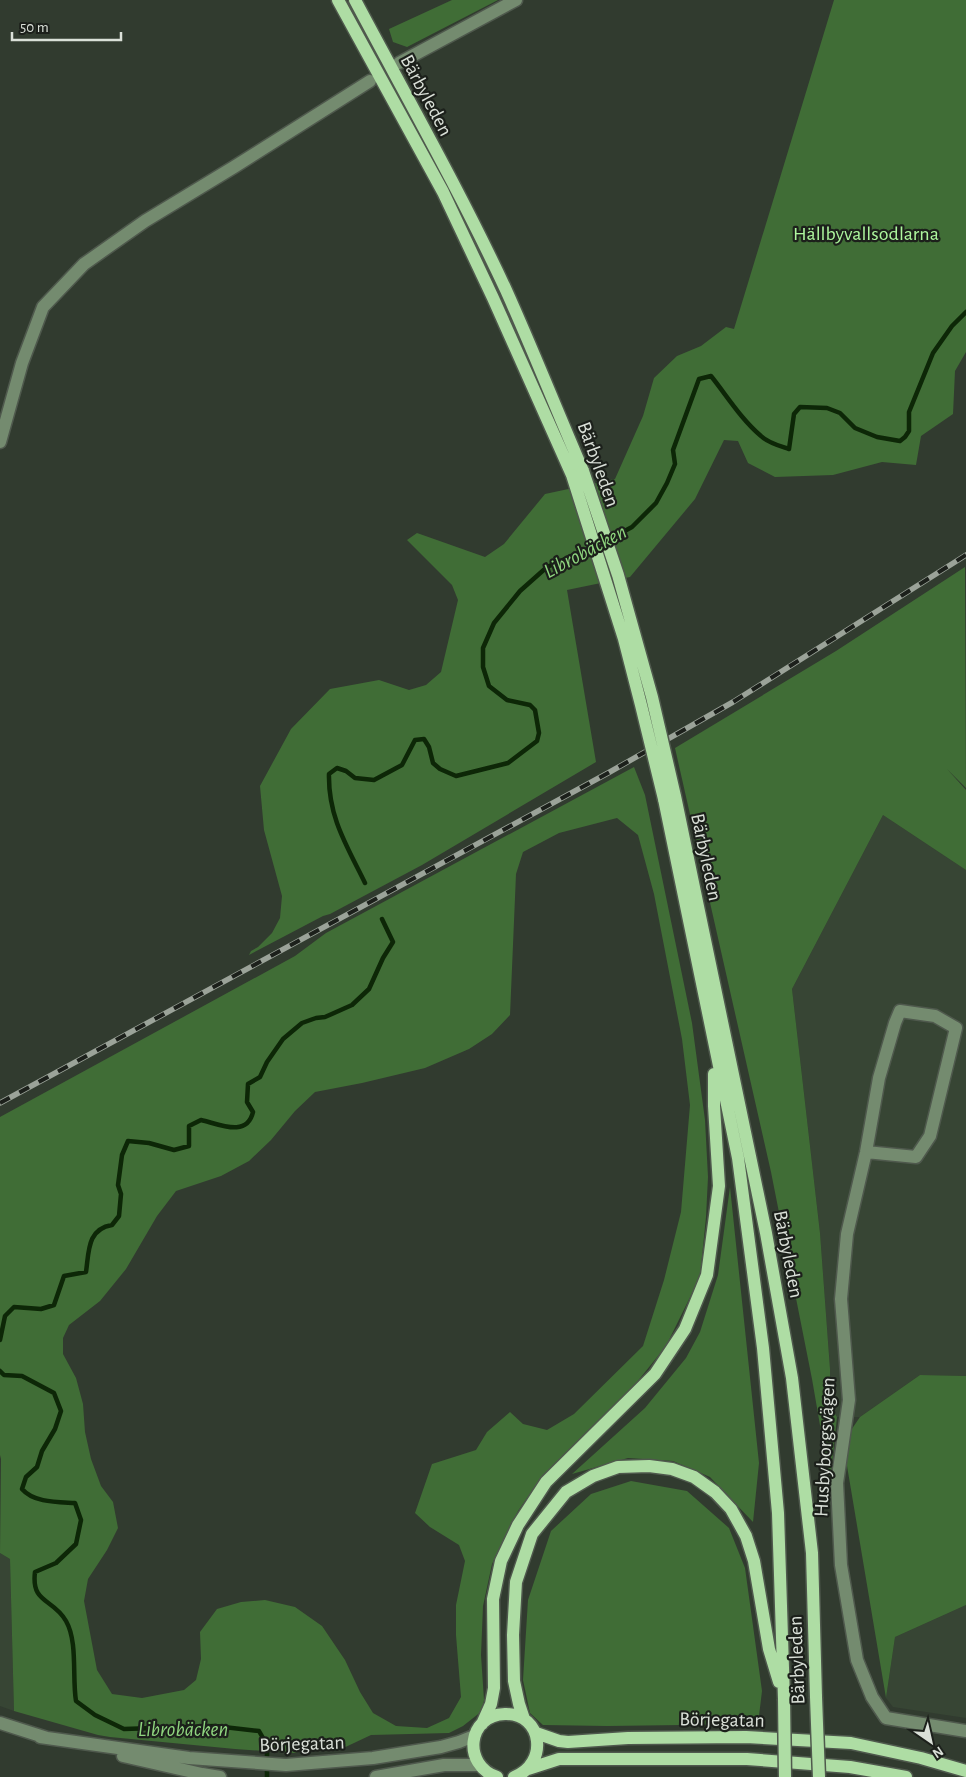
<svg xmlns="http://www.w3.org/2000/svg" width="966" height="1777" font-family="'Alegreya Sans',sans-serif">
  <rect width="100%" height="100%" fill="#313b2f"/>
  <path fill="#374534" d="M883,815L966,870V1376L920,1375L860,1417H837L830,1406V1369L820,1233L792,989Z
    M0,1553L10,1559L14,1711L0,1706Z
    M966,1605V1718L893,1707L886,1698L895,1637Z"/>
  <path fill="#406d36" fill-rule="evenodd" d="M452,0H498L407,47L393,42L389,29Z
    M834,0H966V352L955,371L953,414L921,436L916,465L882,462L833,475L775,477L748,463L738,441L724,440L695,499L630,577L567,590L596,762L422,865L330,914L323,916L249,955L251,951L258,947L272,933L280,918L282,896L264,830L260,786L291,729L330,689L379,680L409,690L426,685L441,672L458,600L452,585L407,540L417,533L485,557L504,544L545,494L615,479L643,416L654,378L677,356L701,346L726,327L734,329Z
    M965,567L966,788L947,769L966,790V870L883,815L792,989L820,1233L830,1369V1406L837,1417L830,1483L812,1379L771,1172L675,748L836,651Z
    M634,767L645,795L692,1023L705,1120L708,1177L706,1217L700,1277L666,1346L637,1382L543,1475L518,1511L492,1564L483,1606L481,1655L484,1700L482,1711L463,1726L449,1733L371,1735L337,1751L310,1749L294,1753L235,1749L110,1737L98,1735L14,1711L10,1559L0,1553L1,1459L0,1455V1117L295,956L326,933ZM617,818L638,835L654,894L682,1039L690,1105L681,1212L664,1280L643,1346L574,1414L547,1430L523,1424L510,1412L487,1432L476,1450L432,1464L415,1513L430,1527L459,1545L465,1561L456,1605V1635L461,1697L449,1718L427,1728L396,1726L373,1713L360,1692L345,1660L322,1626L295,1607L265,1600L241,1602L217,1609L200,1632L201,1659L196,1680L184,1690L142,1698L112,1694L97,1670L84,1601L88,1579L107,1550L118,1528L113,1502L101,1486L91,1459L85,1432L83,1404L76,1378L63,1354V1338L69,1325L100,1301L126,1269L157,1216L176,1191L221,1176L249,1161L271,1140L295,1111L315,1092L362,1083L425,1068L469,1049L492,1034L510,1015L516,874L523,852L559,833Z
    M730,1187L759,1463L753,1522L710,1477L673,1461L628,1458L572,1474L645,1408L686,1358L700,1332L718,1275Z
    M920,1375L966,1376V1605L895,1637L886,1698L843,1442L860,1417Z
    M631,1481L687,1491L729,1528L745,1568L762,1691L758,1724L607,1726L543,1725L530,1713L523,1680L528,1600L551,1531L591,1494Z"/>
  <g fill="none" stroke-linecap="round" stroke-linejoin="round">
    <path stroke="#0d2707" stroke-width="4.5" d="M608,540L632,527L656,503L667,483L675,464L673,450L699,379L711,376C727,396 741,419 761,436C768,443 780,446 789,449L794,414L800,407L827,408L840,413L855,428L877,437L900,441L905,437L909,431V412L933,353L952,326L966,312
      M365,883C347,846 328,817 329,774L337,768L346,771L355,778L374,780L402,765L415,740L424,739L429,747L433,763L440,769L456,776L508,763L537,741L539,733L535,710L530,705L507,700L489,686L483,667V648L494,623L520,591L547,567L592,547
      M0,1340L5,1316L14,1307L41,1309L54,1305L64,1276L86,1272C89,1252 87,1229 112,1225L119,1216L121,1194L118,1185L122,1155L128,1141L149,1143L174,1150L189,1146V1126L201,1120C219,1124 247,1138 253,1112L247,1102L248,1084L260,1077L267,1062L283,1039L302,1023L316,1018L325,1017L352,1005L369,989L383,958L393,942L382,919
      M0,1371L4,1375L22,1376L54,1393L61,1411L55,1429L42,1451L37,1467L26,1477L22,1489C34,1503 58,1502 75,1503L81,1520L76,1544L56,1563L35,1572C31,1604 53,1598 66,1621C78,1642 72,1677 76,1701L95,1715L124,1729L215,1726L259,1731L267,1745V1777"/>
    <defs>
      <path id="minor" d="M399,63L516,0
        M0,442L22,363L43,307L84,264L145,221L234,167L370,81
        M866,1152L916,1157L930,1136L956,1028L935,1016L900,1011L895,1023L879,1078L866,1152L847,1234L841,1299L849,1400L837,1483L841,1565L857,1660L872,1697L886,1718L966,1731
        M0,1723L47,1738
        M40,1737L189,1758L286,1765L373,1758L441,1747L459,1742L474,1736
        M123,1756L202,1774L220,1777
        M376,1777L444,1765H479"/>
      <path id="major" d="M338,0L443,192L493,298L572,475
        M355,0C406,96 460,191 506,290C533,350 557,411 583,471
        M675,796L766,1233L792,1378L812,1553L816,1697
        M664,799L738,1158L763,1348L778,1513L784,1699
        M524,1719L519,1704L514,1681L513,1635L516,1582L532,1534L566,1492L593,1476L618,1467L649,1466L672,1469L694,1477L715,1492L731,1509L746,1536L754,1561L769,1649L779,1682
        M482,1724L491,1704L494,1688L493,1599L501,1561L518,1525L546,1482L655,1374L685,1329L707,1275L719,1186L714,1106V1074
        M536,1733L559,1741L568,1742L628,1738L746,1737L851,1743L921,1758L966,1771
        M528,1769L559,1759H747L850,1767L906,1777
        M497,1777C462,1765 467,1715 505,1714C543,1713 549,1764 514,1777"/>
    </defs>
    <use href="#minor" stroke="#4f594d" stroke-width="15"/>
    <use href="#major" stroke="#4f594d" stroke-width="15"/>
    <use href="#minor" stroke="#748b6f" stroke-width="12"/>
    <use href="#major" stroke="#aedda4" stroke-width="12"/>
    <defs>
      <path id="rail" d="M0,1103L608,773L733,702L966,555"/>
    </defs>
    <use href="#rail" stroke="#9ba399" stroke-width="5.5"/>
    <use href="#rail" stroke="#1c201b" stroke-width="4" stroke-dasharray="11" stroke-linecap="butt"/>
    <defs>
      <path id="major-bridge" d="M583,471L618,575L652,697L675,796
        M572,475L624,639L641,705L664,799
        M816,1697L819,1777
        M784,1699L785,1777"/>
    </defs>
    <use href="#major-bridge" stroke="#4f594d" stroke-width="15" stroke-linecap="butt"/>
    <use href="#major-bridge" stroke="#aedda4" stroke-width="12"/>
  </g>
  <g text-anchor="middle" stroke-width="4.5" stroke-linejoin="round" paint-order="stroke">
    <g font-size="20" fill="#dae0d8" stroke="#1c201b">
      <text transform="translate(427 95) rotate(62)" y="7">Bärbyleden</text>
      <text transform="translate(599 464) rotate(70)" y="7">Bärbyleden</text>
      <text transform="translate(707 857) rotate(78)" y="7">Bärbyleden</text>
      <text transform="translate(789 1254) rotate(79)" y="7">Bärbyleden</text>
      <text transform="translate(824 1447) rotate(-87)" y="7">Husbyborgsvägen</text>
      <text transform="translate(796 1660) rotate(-92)" y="7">Bärbyleden</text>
      <text transform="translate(722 1719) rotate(1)" y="7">Börjegatan</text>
      <text transform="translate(302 1743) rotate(-2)" y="7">Börjegatan</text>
    </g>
    <g font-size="20" fill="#aef79e" stroke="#1c201b">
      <text x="866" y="240">Hällbyvallsodlarna</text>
    </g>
    <g font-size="21" font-style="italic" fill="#8fd67f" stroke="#1c201b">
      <text transform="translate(585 551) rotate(-28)" y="7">Librobäcken</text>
      <text x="183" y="1736">Librobäcken</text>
    </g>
  </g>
  <g transform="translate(931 1742) rotate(146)" stroke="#1c201b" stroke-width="4" paint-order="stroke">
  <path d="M0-4L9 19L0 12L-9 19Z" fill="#dae0d8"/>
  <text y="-8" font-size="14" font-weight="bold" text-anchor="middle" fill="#dae0d8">N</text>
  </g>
  <path d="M12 32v8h109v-8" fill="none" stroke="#dae0d8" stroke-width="2.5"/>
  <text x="20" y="32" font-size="15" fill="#dae0d8" stroke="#1c201b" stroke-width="4" paint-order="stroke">50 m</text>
</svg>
